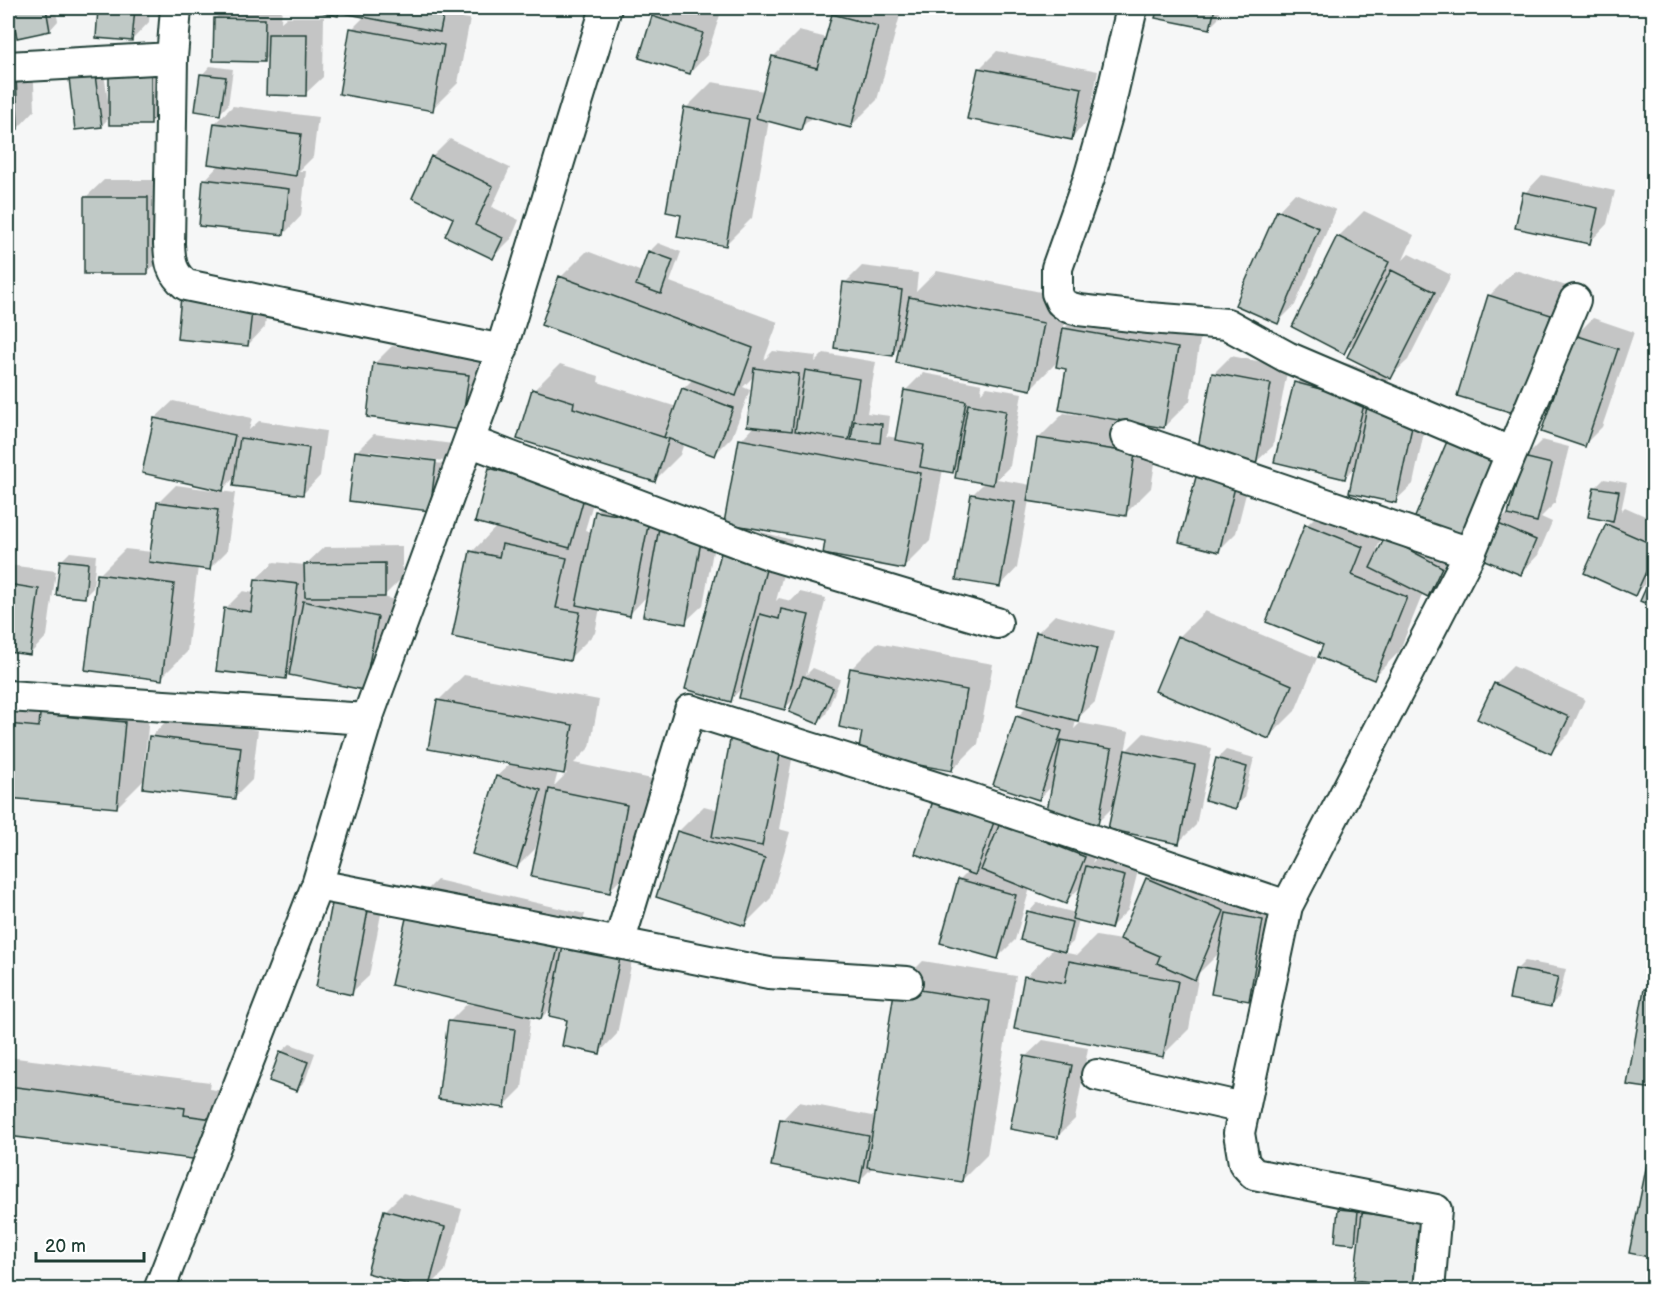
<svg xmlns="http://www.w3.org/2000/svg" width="1661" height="1297" font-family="'Balsamiq Sans',sans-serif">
  <rect width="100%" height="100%" fill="#f6f7f7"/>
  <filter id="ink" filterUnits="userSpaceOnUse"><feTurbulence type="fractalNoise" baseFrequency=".0167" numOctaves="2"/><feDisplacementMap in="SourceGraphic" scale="12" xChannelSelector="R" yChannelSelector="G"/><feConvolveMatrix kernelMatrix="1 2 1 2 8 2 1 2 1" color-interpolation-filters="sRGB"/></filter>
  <g filter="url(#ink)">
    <path fill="#0003" fill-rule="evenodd" d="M8,8H11L10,16L8,19Z
      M13,8H55L58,21L50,30L18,36Z
      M100,8H150L149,22L132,40L97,36Z
      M226,8H282L281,22L287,17H324L323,77L305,94L269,55L264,60L215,18Z
      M286,8H303L300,10Z
      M307,8H345L338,15Z
      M346,8H459L457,13L454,17L470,19L458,83L432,109L352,29L365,16L345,12Z
      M663,8H696L720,15L707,55L690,73L654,17Z
      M840,8H902L877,100L851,126L813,116L801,128L769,120L752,218L726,244L683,214L686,108L712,82L764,91L773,57L799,31L827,38L833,15Z
      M1159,8H1221L1218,19L1210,27L1157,17Z
      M997,51L1098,71L1089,120L1071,138L979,69Z
      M168,53V106L150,123L111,116L102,125L70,78L103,67L109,107H111Z
      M33,57L35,110L18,128H8V59Z
      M210,66L233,69L228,105L220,113L202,75Z
      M233,106L318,117L313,157L299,171H306L301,216L284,234L205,180L220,164L215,123Z
      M450,139L510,168L492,207L519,220L511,239L493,257L455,217L432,157Z
      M1542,175L1615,191L1607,224L1590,242L1525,193Z
      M104,180H165V255L147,273L86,197Z
      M1295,193L1336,210L1295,305L1278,322V211Z
      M1364,211L1414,235L1403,260L1409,254L1451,275L1408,360L1390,377L1386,390L1431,399L1413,484L1395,501L1356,466L1344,478L1296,383L1322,357L1376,371L1357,340L1344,352L1294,327L1338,237Z
      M658,243L681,252L670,282L778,322L764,360L773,351L816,356L815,362L824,353L876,362L867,413L890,416L888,433L886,436L897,438L905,391L923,373L982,384L981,393L987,387L1022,393L1010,466L997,479L1031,485L1038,439L1064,413L1081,415L1068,367L1059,360L1030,389L901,345L892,354L845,283L862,266L918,273L916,292L937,271L1070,298L1063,330L1091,302L1203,322L1190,401L1164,427L1161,426L1151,488L1125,514L1029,500L1017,568L1000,586L972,495L985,482L959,464L952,471L943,469L930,541L904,567L826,540L751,526L750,529L792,540L776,601L779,598L791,601L800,592L826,598L806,675L813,668L840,679L826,714L818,722L797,696L785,708L743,687L730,700L722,554L750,526L741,440L755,425V375L743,387L750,390L732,437L715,454L684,443L680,455L654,481L534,390L560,364L599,376L598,382L677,407L683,389L693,379L561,277L587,251L642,272L649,252Z
      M1515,270L1576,289L1546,387L1489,296Z
      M200,279L269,286L265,327L248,345Z
      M1593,318L1634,332L1602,427L1584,445L1576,335Z
      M392,346L486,358L461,428L375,363Z
      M1231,356L1288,367L1273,446L1255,463L1213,374Z
      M173,401L252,418L249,430L259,421L326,431L320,476L303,494L236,476L221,491L235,493L227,551L209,569L198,567L187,652L161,678L99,575L125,549L152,552L158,503L176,485L219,491L220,489L155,418Z
      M374,434L453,444L430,509L356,452ZM369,451L444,461V464L369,455Z
      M1542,440L1569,447L1555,503L1541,517L1552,522L1538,555L1521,573L1497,524L1511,510L1524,458Z
      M508,451L601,476L585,530L592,532L596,511L614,494L678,511L719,519L703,605L685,622L648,595L630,614L600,608L595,633L569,659L472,552L497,526L491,469Z
      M1215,460L1252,470L1236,533L1218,551L1197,478Z
      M1604,479L1627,483L1621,511L1625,507L1654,520V605L1652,577L1634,595L1607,525L1612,520L1595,488Z
      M1333,499L1388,521L1377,549L1380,550L1386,538L1459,549L1445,578L1427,595L1423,593L1399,652L1373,678L1325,644L1307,525Z
      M402,546V578L383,597L395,600L363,689L289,673L285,678L225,609L243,591L254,593L256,579L274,562L305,565L324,547Z
      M70,552L96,555L93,588L84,597L61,561Z
      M8,565L56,571L47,636L30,654L8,651Z
      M1205,611L1317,658L1295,711L1269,737L1179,637Z
      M1055,615L1114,631L1095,702L1076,720L1074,729L1080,723L1129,732L1125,752L1144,733L1212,748L1196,825L1179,842L1114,806L1097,823L1054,784L1039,799L1017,717L1028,706L1037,633Z
      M877,643L993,664L978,744L952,770L851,669Z
      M1513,666L1585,699L1569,734L1551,752L1495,684Z
      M464,675L599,700L590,747L574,763L652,779L635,865L609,891L541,835H539L535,849L517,867L497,776L511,763L438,701ZM558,772L567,773L554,786Z
      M8,696L151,697L143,776H146L151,737L168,719L258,730L252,780L234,798L146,778L117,807L8,797Z
      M750,718L798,728L779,829L790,832L771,898L745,924L678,832L704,806L719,810Z
      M1226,750L1254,758L1244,798L1235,807L1217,759Z
      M935,801L1101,839L1092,863L1105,849L1141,859L1128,910L1110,928L1079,919L1073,942L1064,950L1029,912L1037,903L1076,913L1083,885L1065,902L1030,888L1015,940L997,958L942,942L960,879L968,871Z
      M1173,853L1280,903L1266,982L1248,999L1220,952L1199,973L1189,1029L1163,1055L1026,977L1052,950L1077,955L1096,936L1121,940L1147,879Z
      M353,876L387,883L369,976L351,993L336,894Z
      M437,880L585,914L582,924L637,936L617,1034L600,1052L569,1019L552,1007L541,1018L531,1016L522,1088L504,1106L449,1022L467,1004L477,1005L478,1003L411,906Z
      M923,961L1016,976L987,1155L961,1181L873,1167L859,1181L782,1120L799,1102L877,1117L897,987Z
      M1525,961L1566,969L1559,997L1551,1005L1517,969Z
      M1654,982V1088L1646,990Z
      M1043,1040L1088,1048L1075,1119L1057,1137L1025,1057Z
      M290,1044L315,1053L305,1081L297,1089L281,1052Z
      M8,1057L210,1082L209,1089L239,1093L207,1160L8,1134Z
      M403,1193L462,1209L445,1271L428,1288L385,1211Z
      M1381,1196L1445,1203L1360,1237L1354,1243L1340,1209L1348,1201L1366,1203L1365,1212Z"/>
    <path fill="#c0c9c6" stroke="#1f3d34" stroke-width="1.5" d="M11,8H46L50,31L17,38Z
      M98,8H135L132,41L96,38Z
      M305,8H340L338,16Z
      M344,8H445L440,32L343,13Z
      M1158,8H1215L1210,29L1155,18Z
      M832,14L878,26L851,128L805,116L801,130L756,118L772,56L817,68Z
      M652,16L703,33L690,74L639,58Z
      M214,18L265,19L264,62L213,61Z
      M350,28L444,45L433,111L339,94Z
      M268,34H307L306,96L266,95Z
      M978,68L1082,88L1072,140L967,119Z
      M109,70H151V125H109Z
      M16,74L18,129L8,130V75Z
      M200,74L226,77L220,115L195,111Z
      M95,75L102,127L75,130L69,78Z
      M684,107L749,119L726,246L677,237L681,215L666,212Z
      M214,123L301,134L296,176L208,164Z
      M431,156L493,186L475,225L503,238L493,259L445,236L453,218L412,198Z
      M203,179L289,189L284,235L199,226Z
      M1523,192L1598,208L1590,244L1515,228Z
      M84,197H148V274H84Z
      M1277,210L1319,228L1278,324L1235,305Z
      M1337,236L1389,262L1344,354L1292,327Z
      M648,251L673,260L661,294L636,285Z
      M1391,270L1435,292L1391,379L1347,357Z
      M559,276L753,348L736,396L541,325Z
      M843,282L902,290L893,356L834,348Z
      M1488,295L1551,315L1520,415L1457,396Z
      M181,296L253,303L248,346L177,339Z
      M909,297L1044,323L1031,390L896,363Z
      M1063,328L1178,348L1164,428L1059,410L1066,369L1056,367Z
      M1575,335L1618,349L1585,447L1541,432Z
      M373,363L469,375L461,430L367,417Z
      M754,368L799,374L792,431L747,426Z
      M805,370L859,379L849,440L795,431Z
      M1212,373L1271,384L1256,465L1197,453Z
      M1294,382L1365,401L1345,479L1274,462Z
      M682,388L733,408L715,456L664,437Z
      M532,389L574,402L573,408L669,439L655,482L517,439Z
      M904,390L966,401L953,473L920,467L924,445L895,440Z
      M968,404L1006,411L993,485L955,478Z
      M1367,407L1414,417L1396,503L1349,493Z
      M154,418L235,435L223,491L142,473Z
      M854,421L882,424L880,443L851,440Z
      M240,438L309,448L303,495L233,486Z
      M1037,438L1135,453L1126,516L1027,501Z
      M1654,438V465L1648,463Z
      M739,439L921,473L904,569L823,554L825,541L724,523Z
      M1448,439L1498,461L1465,539L1415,517Z
      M355,451L436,461L430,511L349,501Z
      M1523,457L1552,464L1537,522L1508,515Z
      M489,468L585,494L570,548L475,522Z
      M1196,477L1235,487L1219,552L1179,542Z
      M1594,487L1619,491L1613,522L1588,517Z
      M971,494L1015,502L1000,587L956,580Z
      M157,502L218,510L210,570L149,562Z
      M595,511L649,521L630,616L576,605Z
      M1496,523L1536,540L1521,575L1482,559Z
      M1305,524L1363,547L1352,575L1407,597L1374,680L1318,657L1323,645L1266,622Z
      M1606,524L1654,545V554L1635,596L1584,573Z
      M659,528L702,536L686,624L643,616Z
      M1385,537L1442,567L1428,597L1370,568Z
      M502,544L567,558L556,608L580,612L570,661L452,637L470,551L499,557Z
      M721,553L767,566L731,702L685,689Z
      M60,560L88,563L85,598L56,595Z
      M385,563V597H305L304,564Z
      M1654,570V607L1640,601Z
      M97,574L174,584L162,680L85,670Z
      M255,579L298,584L286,679L216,671L224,608L251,612Z
      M8,584L39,589L30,655L8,652Z
      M303,601L378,617L364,690L289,675Z
      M781,609L809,615L785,710L739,698L760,614L779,619Z
      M1036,632L1097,648L1078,721L1017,705Z
      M1178,636L1292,685L1269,739L1155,691Z
      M850,668L967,690L952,771L858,754L862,732L839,727Z
      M803,676L833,688L818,724L789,712Z
      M1494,683L1569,717L1551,754L1477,719Z
      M437,700L573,725L564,774L428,749Z
      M40,714L125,722L117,808L8,798V724L39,727Z
      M1016,716L1062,731L1039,800L993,785Z
      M731,735L782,745L762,846L712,837Z
      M149,736L241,747L235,799L143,788Z
      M1061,740L1112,749L1098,825L1046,815Z
      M1125,750L1195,765L1179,844L1108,829Z
      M1216,758L1247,767L1236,809L1205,800Z
      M496,776L541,790L517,868L472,854Z
      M549,789L627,805L610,893L531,877Z
      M933,801L994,822L975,875L915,854Z
      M1000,823L1085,857L1066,904L981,870Z
      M677,831L765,858L745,926L656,897Z
      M1086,866L1125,876L1111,929L1072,919Z
      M1146,878L1224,911L1195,980L1157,963L1160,956L1120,939Z
      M958,879L1016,895L998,959L940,943Z
      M334,893L370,900L352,995L316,987Z
      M409,905L560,940L541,1019L391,985Z
      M1027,911L1072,922L1065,952L1020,940Z
      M1226,913L1263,920L1249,1001L1211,994Z
      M564,941L621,953L600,1054L562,1046L567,1020L549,1016Z
      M1069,961L1178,981L1163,1057L1014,1029L1024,976L1065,983Z
      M1515,969L1558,977L1551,1007L1509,999Z
      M895,986L990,1001L962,1182L867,1167Z
      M1644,989L1653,990L1654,989V1089L1627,1085Z
      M448,1021L515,1029L505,1108L438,1099Z
      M280,1051L308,1062L297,1091L269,1081Z
      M1024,1056L1072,1065L1058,1138L1010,1129Z
      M8,1086L185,1108L184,1115L213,1119L208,1161L8,1136Z
      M780,1119L869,1136L860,1183L771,1166Z
      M1654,1129V1258L1629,1253Z
      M1338,1209L1358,1211L1355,1244L1335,1242Z
      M384,1210L445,1227L428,1290L367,1273Z
      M1362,1213L1428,1220L1420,1288L1354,1280Z"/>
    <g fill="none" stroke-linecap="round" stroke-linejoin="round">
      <defs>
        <path id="minor" d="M176,8L172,58L169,244C170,262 171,273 186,285L502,350
          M1132,8L1108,112L1089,178L1057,268V293L1061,302L1068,307L1079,310L1149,318L1227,324L1287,357L1510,452
          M8,67L172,58
          M1126,436L1470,553
          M469,441L774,556L997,623
          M8,696L367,719
          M317,885L619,943L690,710L963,796L1287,906
          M619,943L769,973L907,982
          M1097,1075L1243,1108
          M159,1290L317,885L367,719L496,367L606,8
          M1429,1290L1436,1210L1254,1174L1244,1163L1239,1133L1287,906L1470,553L1575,300"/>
      </defs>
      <use href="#minor" stroke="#1f3d34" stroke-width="34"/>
      <use href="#minor" stroke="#fff" stroke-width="30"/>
    </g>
  </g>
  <rect width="1661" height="1297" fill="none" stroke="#fff" stroke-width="30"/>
  <rect x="15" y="15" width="1631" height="1267" fill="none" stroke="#1f3d34" stroke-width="2" filter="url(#ink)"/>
  <path d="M36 1252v9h108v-9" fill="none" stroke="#1f3d34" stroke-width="3"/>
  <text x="45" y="1252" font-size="18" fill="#1f3d34" stroke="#ffffff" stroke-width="4.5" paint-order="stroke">20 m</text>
</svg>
